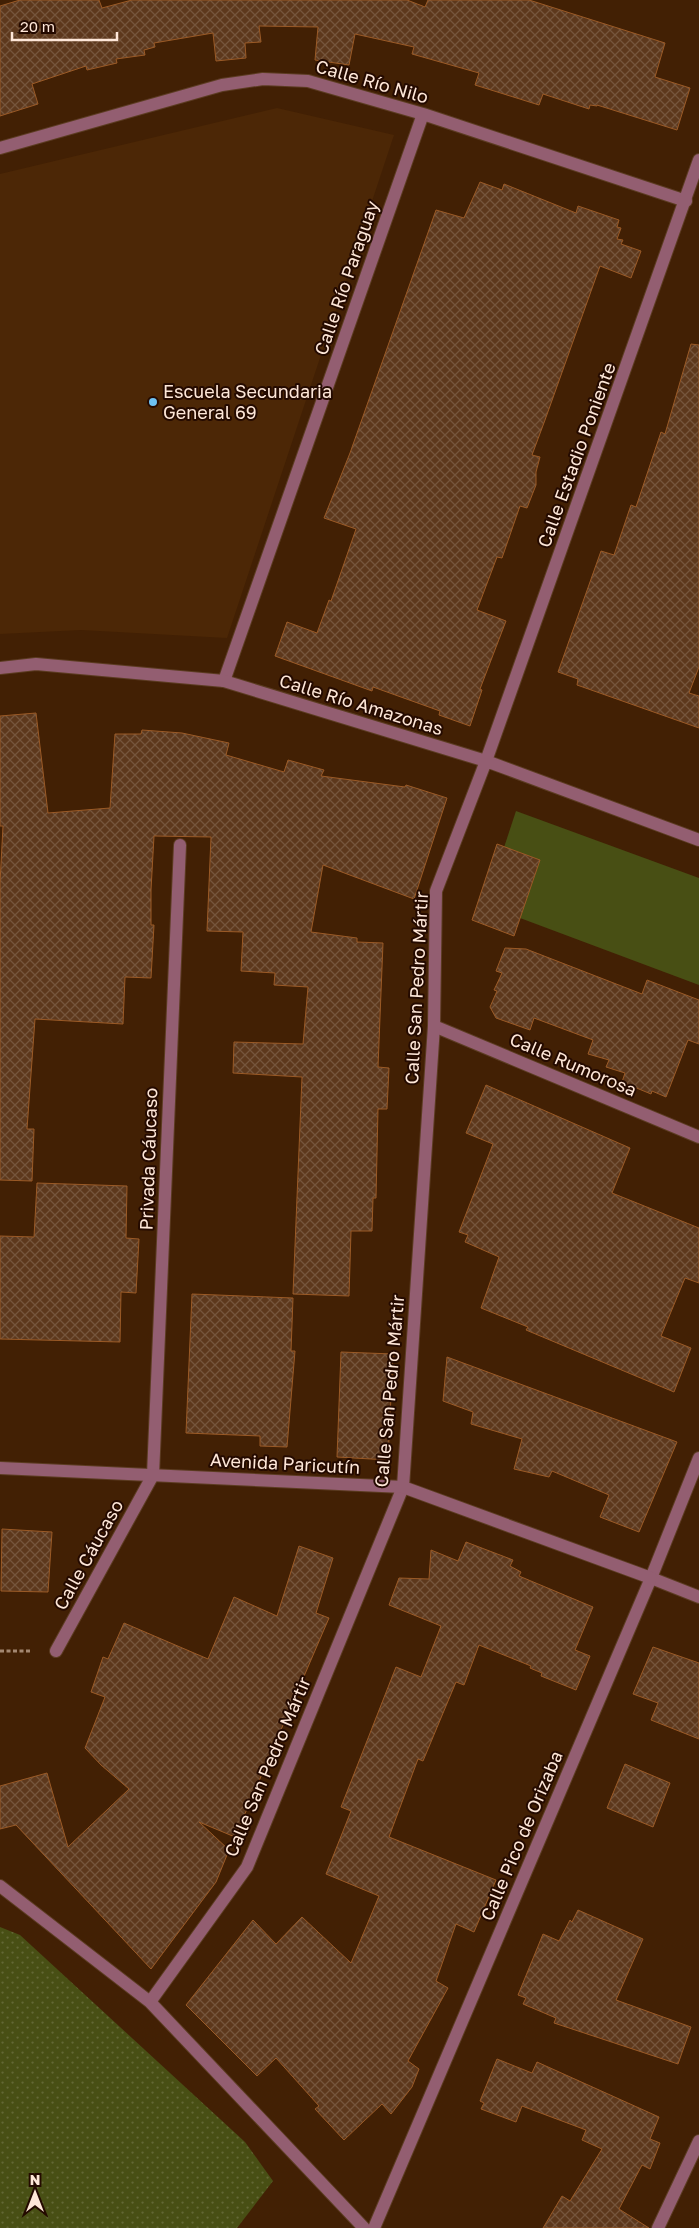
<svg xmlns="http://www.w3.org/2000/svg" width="699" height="2228" font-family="'Golos Text',sans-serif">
  <defs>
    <pattern id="grass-dots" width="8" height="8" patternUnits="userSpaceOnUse" patternTransform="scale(1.25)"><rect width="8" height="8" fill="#484f14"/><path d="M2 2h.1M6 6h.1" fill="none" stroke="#636835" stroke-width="1.8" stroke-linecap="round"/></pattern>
    <pattern id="building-cross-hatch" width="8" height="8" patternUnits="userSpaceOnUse" patternTransform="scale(1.25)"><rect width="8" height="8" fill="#5d381c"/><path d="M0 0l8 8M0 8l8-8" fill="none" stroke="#75553c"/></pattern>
  </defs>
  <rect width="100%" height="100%" fill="#422004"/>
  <path fill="#4c2706" d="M277,108L394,135L227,638L81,630L0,634V174Z"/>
  <path fill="url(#grass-dots)" d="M0,1927L20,1935L245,2142L273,2181L237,2228H0Z"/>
  <path fill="#484f14" d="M516,811L699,878V985L485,905Z"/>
  <path fill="url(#building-cross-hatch)" stroke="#9b5a26" d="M20,0H99L102,8L132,0H407L425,7L428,0H529L665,43L655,77L690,88L677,130L597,105V106L590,105L589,109L543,94L539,105L475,85L479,73L412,54L414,47L355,34L349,65L315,60L318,27L259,26L261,42L245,43L246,58L216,61L213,33L154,43L155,47L144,50L145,55L116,59L117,63L87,70L86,66L32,84L38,104L0,116V6Z
    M480,182L502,190L504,184L576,213L578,206L619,220L617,227L621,228L617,239L623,240L621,244L641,251L631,278L600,266L545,420L532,455L540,457L536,472V485L527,508L520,506L502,558L497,557L477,610L506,621L480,689L482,690L470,726L439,715L440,711L373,687L372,691L275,656L287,622L317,633L329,600L331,601L356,529L324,518L350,453L436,210L464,218Z
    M691,344L699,345V667L689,693L699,696V728L577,685L578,679L558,672L601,551L614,555L631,505L636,507L661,432L665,434Z
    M36,713L48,813L110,808L115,734H141L142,730L182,733L229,743L226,755L284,772L288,760L324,770L321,776L405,787L406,785L447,798L414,899L323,865L311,932L357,938V942L383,943L378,1067L389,1068L387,1109H378L376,1198H373L372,1231H351L349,1296L293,1294L302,1077L233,1073L234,1042L303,1044L308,987L274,985L275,973L241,971L243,932L207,931L211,837L154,836L151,890V925H154L151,978L125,977L123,1024L35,1019L27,1129H34L32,1181L0,1180V883L3,826H0V716Z
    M497,844L540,860L514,936L472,920Z
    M505,948L526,949L642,994L647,980L699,1000V1044L688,1040L666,1097L652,1091L651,1094L622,1082L625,1073L606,1067L609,1060L588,1054L593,1040L534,1018L530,1030L496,1018L490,1007L497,991L494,990L502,973L496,971Z
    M486,1085L630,1148L612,1193L699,1228V1283L685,1278L661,1336L691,1348L674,1392L526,1330L528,1327L481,1308L499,1257L465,1242L468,1235L459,1232L493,1144L466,1133Z
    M37,1183L127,1186L126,1238L139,1239L136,1293L121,1292L120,1342L0,1339V1236L34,1237Z
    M192,1294L293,1298L291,1351H295L287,1447L260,1446V1436L186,1433Z
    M341,1352L393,1354L388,1460L337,1457Z
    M447,1357L677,1442L639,1532L600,1517L609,1495L552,1471L549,1477L514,1469L522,1439L471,1424L473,1412L443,1401Z
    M2,1529L52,1532L48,1592L1,1591Z
    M466,1542L513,1560L510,1566L521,1572L519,1576L593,1607L575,1650L590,1656L576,1690L541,1676L542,1673L530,1668L531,1666L479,1645L464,1685L456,1682L423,1761L418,1759L389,1837L496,1880L474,1932L456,1924L436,1981L448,1988L408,2061L419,2069L412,2087L391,2114L382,2104L344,2140L315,2109L319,2106L276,2058L257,2076L186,2005L253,1920L276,1944L302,1917L351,1963L379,1896L326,1874L351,1811L341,1807L396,1667L421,1677L441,1626L389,1605L399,1578L429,1579L431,1550L458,1561Z
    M299,1546L333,1558L316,1613L329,1618L235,1837L199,1822L229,1850L216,1882L151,1969L16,1825L0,1829V1786L47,1773L68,1847L129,1789L101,1765L85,1748L105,1697L91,1692L103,1657L108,1659L124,1623L208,1659L234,1597L277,1616Z
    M653,1647L699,1663V1739L651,1720L658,1703L633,1694Z
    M625,1764L670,1783L653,1827L607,1808Z
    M578,1910L643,1939L616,2000L691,2027L678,2064L554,2023L556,2018L523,2004L526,1998L518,1995L543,1934L559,1941L570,1920L572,1922Z
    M497,2059L532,2073L537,2062L659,2117L650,2139L660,2143L650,2169L642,2165L619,2209L649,2228H543L562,2196L570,2201L602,2149L582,2140L586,2130L522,2106L516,2122L481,2109L484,2103L480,2101Z"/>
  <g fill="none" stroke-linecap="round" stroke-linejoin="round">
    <defs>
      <path id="minor" d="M0,148L222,85L263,79L308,81L423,114L686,201
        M224,681L423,114
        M434,1026L699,1137
        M699,1458L651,1578L699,1597
        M56,1651L153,1475L180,845
        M0,1886L150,2002L364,2228
        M150,2002L247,1867L403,1487
        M658,2228L699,2141"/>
      <path id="tertiary" d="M0,668L36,664L224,681L486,761L699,840
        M0,1468L403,1487L651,1578L374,2228
        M403,1487L434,1026L436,891L486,761L699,160"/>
    </defs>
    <use href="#minor" stroke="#5c3c22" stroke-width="14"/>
    <use href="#tertiary" stroke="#5c3c22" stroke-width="14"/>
    <path stroke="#a38771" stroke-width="3" stroke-dasharray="4 2.5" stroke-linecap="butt" d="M0,1651H32"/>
    <use href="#minor" stroke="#935e71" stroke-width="12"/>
    <use href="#tertiary" stroke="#935e71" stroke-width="12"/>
  </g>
  <circle fill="#6ec2f3" stroke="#240a00" stroke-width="2" cx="153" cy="402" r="5"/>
  <g text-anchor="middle" stroke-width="4" stroke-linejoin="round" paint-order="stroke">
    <g font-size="18" fill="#fee7d8" stroke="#240a00">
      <text transform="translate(372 82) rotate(16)" y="6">Calle Río Nilo</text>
      <text transform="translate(347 278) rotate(-71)" y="6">Calle Río Paraguay</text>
      <text transform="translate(577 455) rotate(-70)" y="6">Calle Estadio Poniente</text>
      <text transform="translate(361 705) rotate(17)" y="6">Calle Río Amazonas</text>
      <text transform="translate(417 988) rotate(-87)" y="6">Calle San Pedro Mártir</text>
      <text transform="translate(573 1065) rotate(23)" y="6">Calle Rumorosa</text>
      <text transform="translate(149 1159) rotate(-88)" y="6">Privada Cáucaso</text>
      <text transform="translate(390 1391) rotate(-85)" y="6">Calle San Pedro Mártir</text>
      <text transform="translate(285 1464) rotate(3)" y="6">Avenida Paricutín</text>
      <text transform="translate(89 1555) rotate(-61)" y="6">Calle Cáucaso</text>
      <text transform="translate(268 1767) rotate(-67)" y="6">Calle San Pedro Mártir</text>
      <text transform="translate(522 1836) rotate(-67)" y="6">Calle Pico de Orizaba</text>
    </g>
    <g font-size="18" fill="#fee7d8" stroke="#240a00" text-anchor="start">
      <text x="163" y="398">Escuela Secundaria<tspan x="163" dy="21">General 69</tspan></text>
    </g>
  </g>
  <g transform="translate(35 2193)" stroke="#240a00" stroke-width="4" paint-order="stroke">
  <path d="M0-4L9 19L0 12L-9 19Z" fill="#fee7d8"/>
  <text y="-8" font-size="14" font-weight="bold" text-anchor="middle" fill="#fee7d8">N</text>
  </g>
  <path d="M12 32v8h105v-8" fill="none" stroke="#fee7d8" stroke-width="2.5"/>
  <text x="20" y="32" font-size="15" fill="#fee7d8" stroke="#240a00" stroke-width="4" paint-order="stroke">20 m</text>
</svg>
